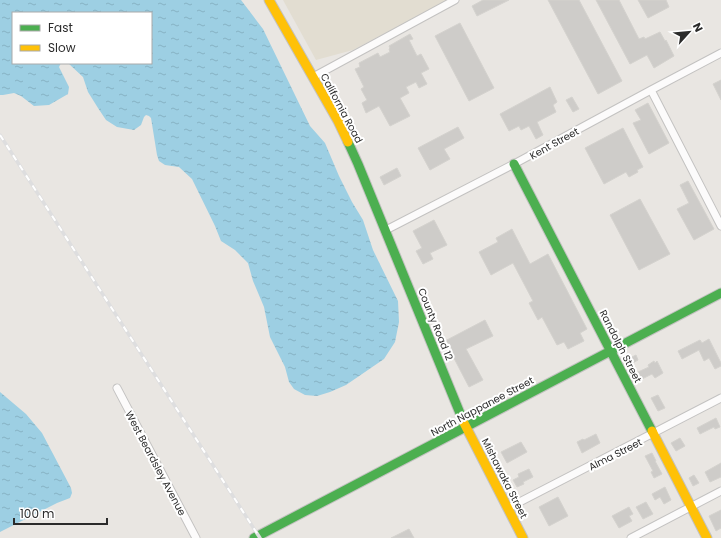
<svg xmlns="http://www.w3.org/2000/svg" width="721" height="538" font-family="Poppins,sans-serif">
  <defs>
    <pattern id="water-ripples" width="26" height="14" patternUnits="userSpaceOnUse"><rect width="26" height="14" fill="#9dcfe3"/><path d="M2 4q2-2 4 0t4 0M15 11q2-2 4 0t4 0" fill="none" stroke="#87b2c3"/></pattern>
  </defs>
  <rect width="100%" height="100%" fill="#e9e6e2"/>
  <path fill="#e2ddd1" d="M283,0H448L353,50L316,60Z"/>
  <path fill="url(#water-ripples)" d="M0,0H241L263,29L310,126L325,143L339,176L352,202L363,220L373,250L398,301L399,322L395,342L384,359L346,385L330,392L317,396L305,395L294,389L289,382L285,367L270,337L264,307L253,281L248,263L235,250L221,241L215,226L192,179L179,167L165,165L159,161L157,155L151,118L149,116L146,115L144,117L141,125L134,130L117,127L106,120L98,108L88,92L83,77L68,63H151V13H13V63H63H61L59,67L69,87L68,94L49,105L34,106L21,96L14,93L3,95H0Z
    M0,392L26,414L42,433L71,488L72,493L70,498L57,503L0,532Z"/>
  <path fill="#ceccc9" stroke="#d4d2ce" d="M483,0H509L477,16L472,6Z
    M548,0H579L622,81L598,94Z
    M596,0H619L639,39L644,37L645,39L660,32L665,41L666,40L674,56L654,68L647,55L630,64Z
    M638,0H666L669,7L648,18Z
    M460,23L494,88L469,101L435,36Z
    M410,34L413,39L409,40L417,56L421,54L429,69L421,73L427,84L419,88L416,82L406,87L409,93L400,98L410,116L390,126L379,106L366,113L362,103L367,100L361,89L364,87L355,69L360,67L359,63L378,53L380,57L390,52L389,49L390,48L389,46Z
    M721,80V100L713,84Z
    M550,87L557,102L553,105L556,112L537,122L543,135L536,139L529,126L521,130L519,126L509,131L500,114Z
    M572,97L579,109L573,112L566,100Z
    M648,103L669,143L649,154L633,123L641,120L635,110Z
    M458,127L464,138L444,149L450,159L430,170L418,148Z
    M623,128L643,167L637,170L638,172L629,177L626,172L604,184L585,148Z
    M397,168L401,176L384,185L380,177Z
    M688,181L714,229L694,240L677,209L689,203L680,185Z
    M640,199L670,254L639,270L610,215Z
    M434,220L447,245L430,253L433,259L423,264L416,251L422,248L413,231Z
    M512,229L530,264L548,254L587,329L580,333L584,341L568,349L564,342L557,345L542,317L538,320L529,303L533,301L513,263L491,275L479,252L498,242L496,238Z
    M485,320L493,336L466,349L483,380L469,387L445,341Z
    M709,339L721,363V366L715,369L709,358L704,361L699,350L682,359L678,351L700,340L702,343Z
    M636,355L638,360L631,364L628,359Z
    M654,361L655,363L657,361L663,373L655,378L652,374L642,379L638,372L649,367L648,365Z
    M658,395L665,408L658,411L651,398Z
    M716,418L720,427L715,429L714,427L700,434L697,428Z
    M596,434L600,443L582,453L577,442L583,439L584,440Z
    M680,438L685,446L676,451L671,443Z
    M521,442L527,452L507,463L501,452Z
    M652,453L656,461H655L662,474L654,478L651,472L653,471L645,456Z
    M721,463V477L710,482L705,472Z
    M529,469L533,477L523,482L524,484L517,487L513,480L519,477L518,474Z
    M694,475L699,483L693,486L689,478Z
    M665,487L671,500L664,504L660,497L655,500L652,494Z
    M558,497L568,516L549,526L539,507Z
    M646,502L653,514L643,519L636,507Z
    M629,507L633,514L629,516L632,521L619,528L612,516Z
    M721,510V528L716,531L709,516Z
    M409,529L414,538H391Z"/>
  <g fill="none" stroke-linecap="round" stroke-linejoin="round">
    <defs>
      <path id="street" d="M313,77L455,0
        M651,90L721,226
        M386,230L514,164L651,90L721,53
        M117,388L196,538
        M508,508L721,398
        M631,538L721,491"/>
      <path id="fast" d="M348,142L358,164L464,423
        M514,164L652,431
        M254,538L721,293"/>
      <path id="slow" d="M269,0L338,121L348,142
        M464,423L523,538
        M652,431L707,538"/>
    </defs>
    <use href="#street" stroke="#c3c2c1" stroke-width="9"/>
    <use href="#fast" stroke="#c3c2c1" stroke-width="11"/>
    <use href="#slow" stroke="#c3c2c1" stroke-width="11"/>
    <use href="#street" stroke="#fcfbfb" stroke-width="7"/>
    <use href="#fast" stroke="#4caf50" stroke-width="9"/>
    <use href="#slow" stroke="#ffc107" stroke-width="9"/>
    <defs>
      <path id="rail" d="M0,135L260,538"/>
    </defs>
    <use href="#rail" stroke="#dededf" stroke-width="3.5"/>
    <use href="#rail" stroke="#fff" stroke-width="2" stroke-dasharray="6" stroke-linecap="butt"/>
  </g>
  <g text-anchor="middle" stroke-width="4" stroke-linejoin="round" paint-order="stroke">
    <g font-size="10" fill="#2b2b2b" stroke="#fff">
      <text transform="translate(342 108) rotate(62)" y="4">California Road</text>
      <text transform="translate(554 143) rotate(-29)" y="4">Kent Street</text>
      <text transform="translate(436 324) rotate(68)" y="4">County Road 12</text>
      <text transform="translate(621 346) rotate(63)" y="4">Randolph Street</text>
      <text transform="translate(482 406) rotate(-28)" y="4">North Nappanee Street</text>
      <text transform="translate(615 454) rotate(-27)" y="4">Alma Street</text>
      <text transform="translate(156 463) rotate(62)" y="4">West Beardsley Avenue</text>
      <text transform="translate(505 478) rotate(63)" y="4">Mishawaka Street</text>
    </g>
  </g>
  <rect x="12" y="12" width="140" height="52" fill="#ffffff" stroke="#aaaaaa"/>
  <rect x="20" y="25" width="20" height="6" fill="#4caf50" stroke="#aaaaaa"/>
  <text x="48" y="32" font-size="12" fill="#2b2b2b">Fast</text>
  <rect x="20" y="45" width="20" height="6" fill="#ffc107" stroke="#aaaaaa"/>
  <text x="48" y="52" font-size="12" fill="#2b2b2b">Slow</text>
  <g transform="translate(689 32) rotate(63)" stroke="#ffffff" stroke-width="3" paint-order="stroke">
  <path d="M0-3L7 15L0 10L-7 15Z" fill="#2b2b2b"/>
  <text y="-6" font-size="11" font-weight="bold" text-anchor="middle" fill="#2b2b2b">N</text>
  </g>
  <path d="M14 518v6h93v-6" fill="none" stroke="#2b2b2b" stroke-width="2"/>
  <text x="20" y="518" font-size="12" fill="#2b2b2b" stroke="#ffffff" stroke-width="3" paint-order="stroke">100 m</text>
</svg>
